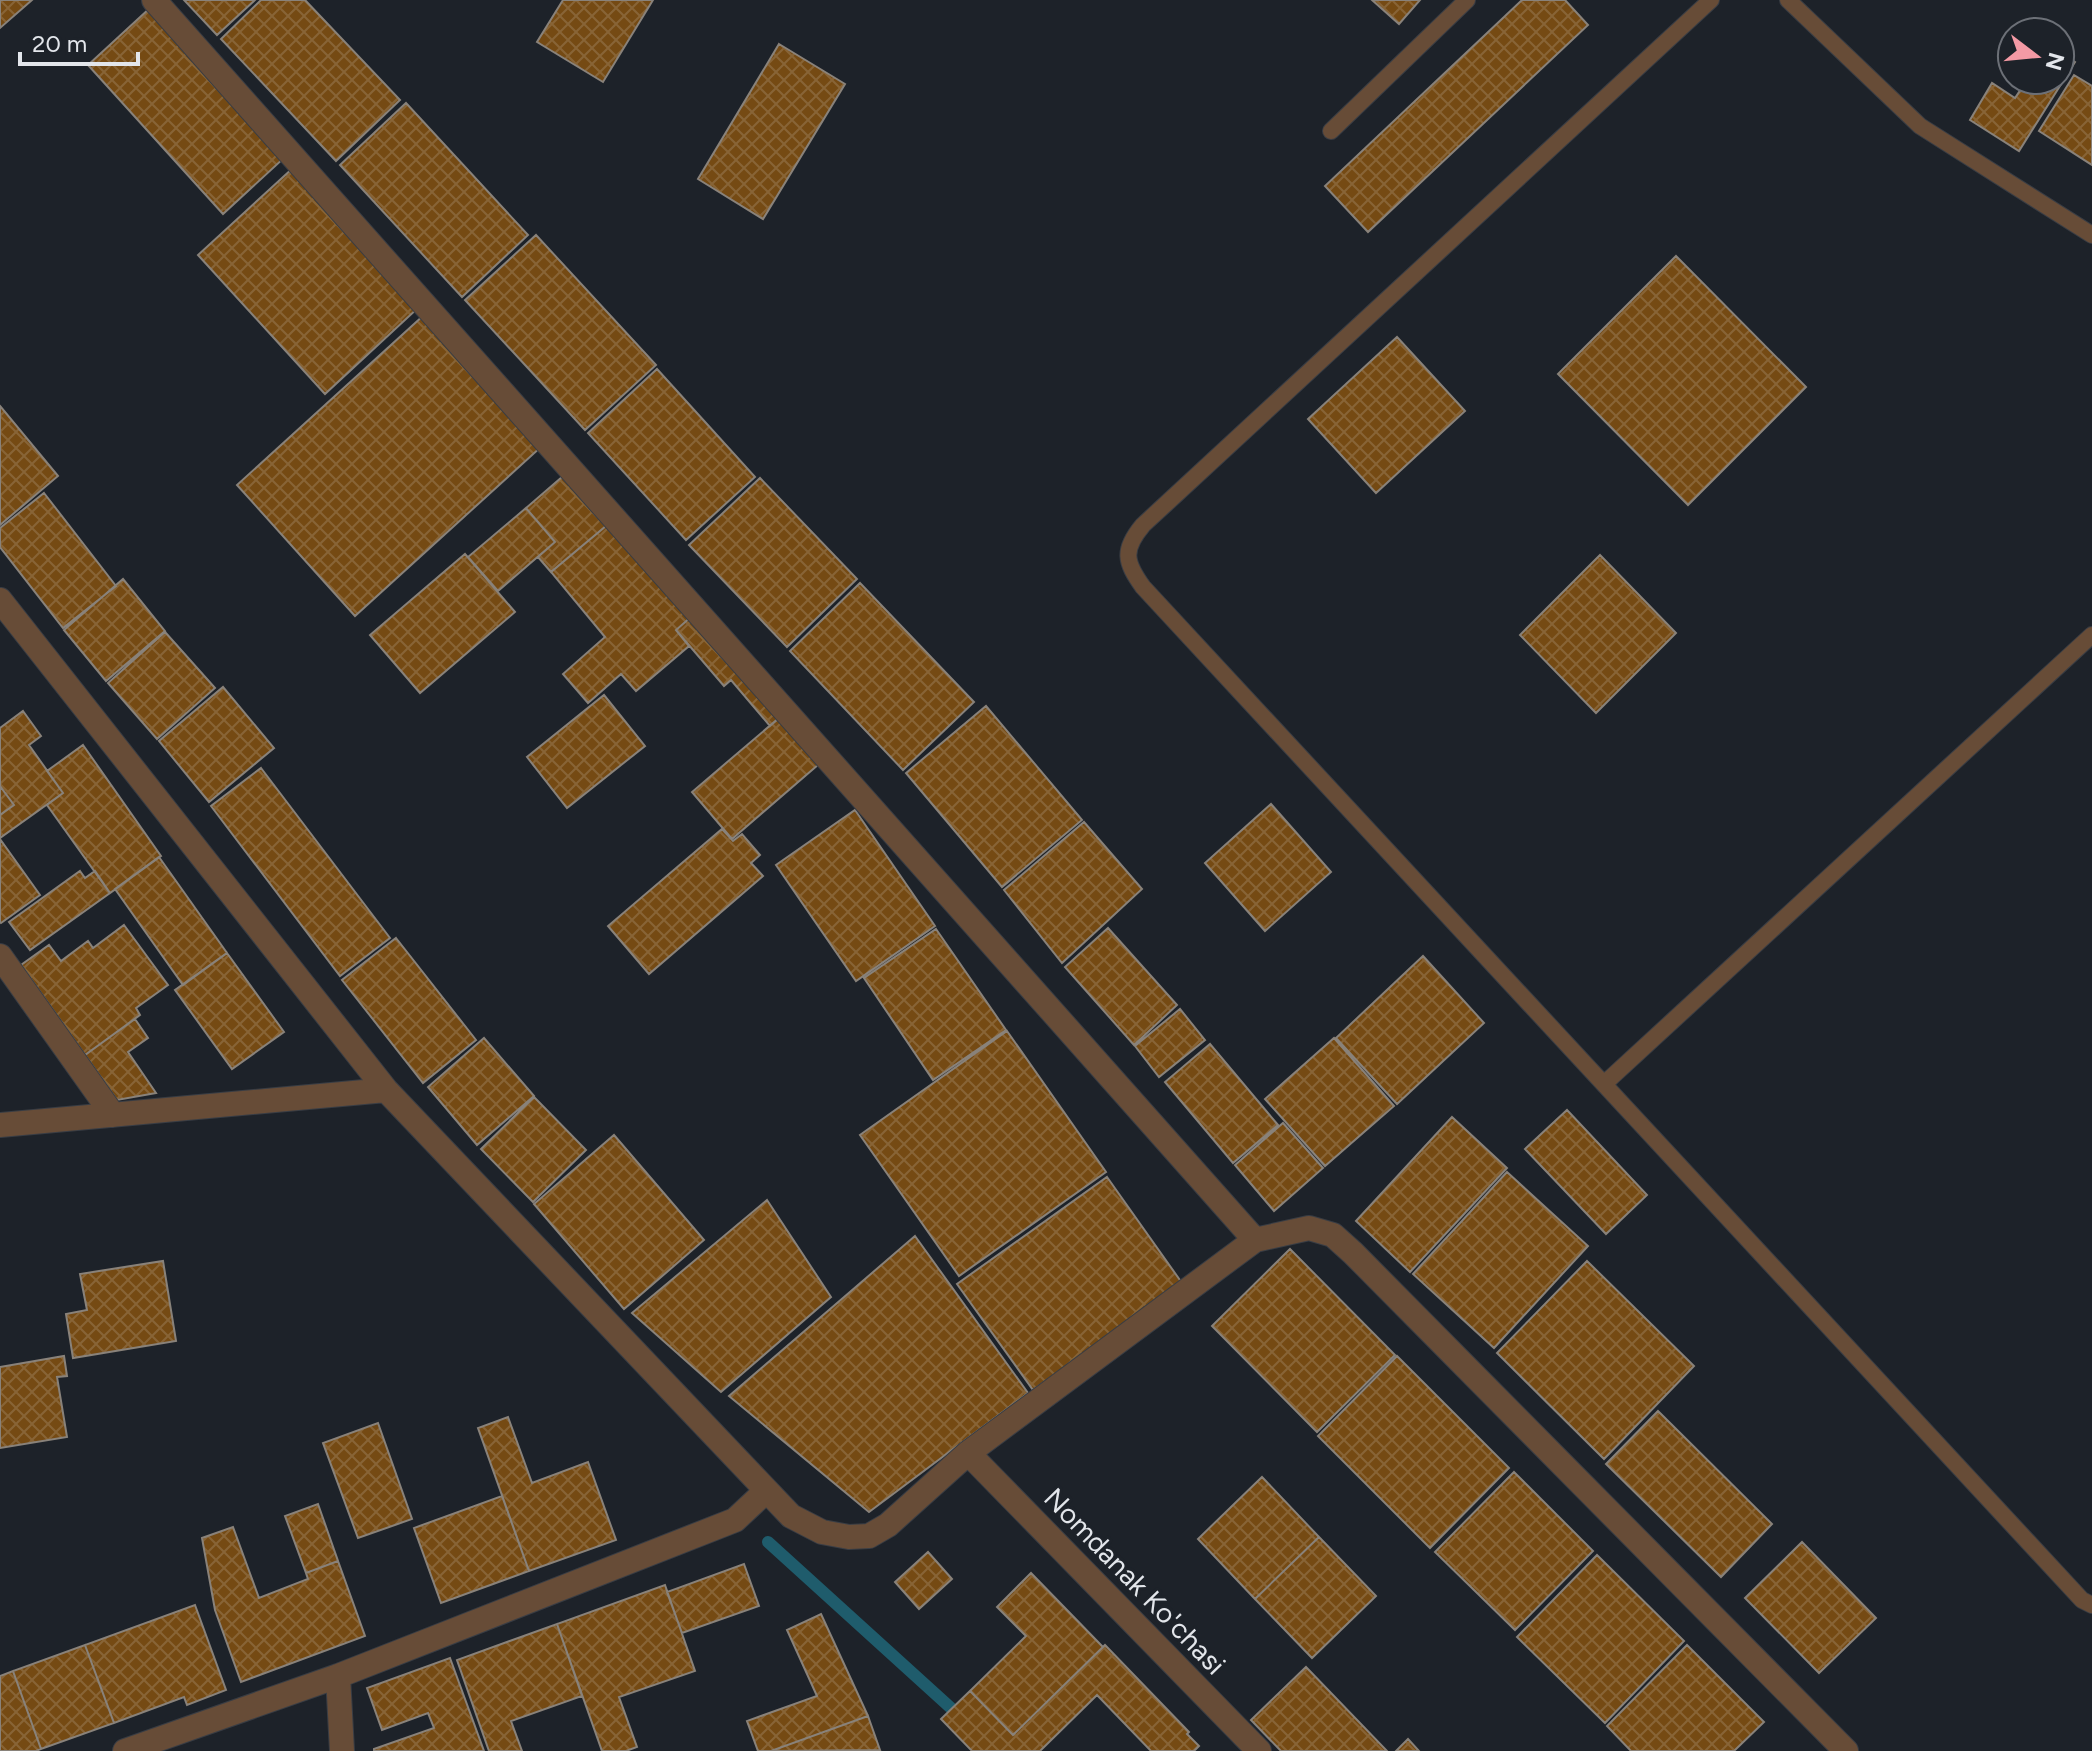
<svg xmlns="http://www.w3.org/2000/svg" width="2092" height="1751" font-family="Figtree,sans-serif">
  <defs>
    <pattern id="building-cross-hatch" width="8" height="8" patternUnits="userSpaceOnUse" patternTransform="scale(2)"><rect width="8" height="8" fill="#754a13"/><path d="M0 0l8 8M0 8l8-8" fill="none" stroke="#886436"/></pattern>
  </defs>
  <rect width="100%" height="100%" fill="#1d2229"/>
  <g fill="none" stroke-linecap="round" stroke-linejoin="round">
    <path stroke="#1f5c6c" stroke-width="12" d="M768,1542L963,1719"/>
  </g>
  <path fill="url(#building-cross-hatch)" stroke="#89827a" stroke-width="2" d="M0,0H32L0,28Z
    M184,0H255L217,35Z
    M261,0H305L400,100L336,161L221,39Z
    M563,0H653L603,82L537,42Z
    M1372,0H1420L1399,24Z
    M1522,0H1565L1588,25L1368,232L1325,186Z
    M150,8L285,157L223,214L88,65Z
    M779,44L845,84L763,219L698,179Z
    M2060,52L2075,62L2019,151L1970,120L1992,83L2015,98L2027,80H2060Z
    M2074,75L2092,86V165L2039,131Z
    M406,103L528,235L462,297L340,165Z
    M293,168L419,307L325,394L198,255Z
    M536,235L656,365L585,430L465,300Z
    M1676,256L1806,387L1688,505L1558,374Z
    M424,315L542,446L355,616L237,485Z
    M1397,337L1465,411L1376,493L1308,419Z
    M657,369L755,477L686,540L588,433Z
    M0,406L58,476L0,525Z
    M569,471L612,521L551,572L538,557L555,542L526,508Z
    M760,478L857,579L787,647L689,545Z
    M44,493L116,586L63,628L0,547V528Z
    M526,508L555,542L498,591L468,557Z
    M612,521L692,616L676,630L689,646L636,691L621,674L588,703L563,674L605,637L551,572Z
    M465,554L515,612L420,693L370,635Z
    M1600,555L1676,633L1596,713L1520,635Z
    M123,579L165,631L106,681L64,630Z
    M860,583L974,702L903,770L790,651Z
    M699,610L786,712L770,726L731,680L724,686L676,630Z
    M165,632L215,688L157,739L108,683Z
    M223,687L274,748L209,802L159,741Z
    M604,695L645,746L567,808L527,757Z
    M986,706L1082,820L1002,887L906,773Z
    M23,711L41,736L29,745L63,793L0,838V815L14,805L0,786V728Z
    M786,712L826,758L732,839L692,792Z
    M83,745L161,856L110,893L47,805L63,793L47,771Z
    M261,768L390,938L340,976L211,806Z
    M0,786L14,805L0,815Z
    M1271,804L1331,872L1265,931L1205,863Z
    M855,810L935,926L856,981L776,865Z
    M1084,822L1142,889L1062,963L1004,890Z
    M722,829L733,841L742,834L760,855L751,863L763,876L649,974L608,926Z
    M0,839L40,895L1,923L0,922Z
    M159,857L227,953L183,985L115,889Z
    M80,871L85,878L95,871L110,893L30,950L9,922Z
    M124,925L168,985L136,1008L140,1015L85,1055L21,965L49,945L61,961L88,941L93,948Z
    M1108,928L1177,1005L1134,1045L1065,967Z
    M936,929L1006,1030L933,1080L864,978Z
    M396,938L476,1040L423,1083L342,980Z
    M227,953L284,1032L232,1069L175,990Z
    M1423,956L1484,1023L1397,1104L1336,1038Z
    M1180,1009L1205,1040L1159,1077L1135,1046Z
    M135,1019L148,1038L128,1052L156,1093L117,1100L85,1055Z
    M1007,1031L1106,1172L959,1276L860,1135Z
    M484,1038L534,1096L477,1145L428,1087Z
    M1334,1038L1394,1106L1325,1166L1265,1099Z
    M1210,1044L1278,1125L1233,1163L1165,1082Z
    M534,1097L586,1150L533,1202L481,1149Z
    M1567,1110L1647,1195L1606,1234L1525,1149Z
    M1452,1117L1507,1168L1410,1272L1356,1221Z
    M1283,1123L1323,1168L1274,1211L1235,1165Z
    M614,1135L704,1240L624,1309L534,1204Z
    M1507,1172L1588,1246L1494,1348L1413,1274Z
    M1107,1177L1182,1283L1033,1390L957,1284Z
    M767,1200L831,1297L721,1392L632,1313Z
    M915,1236L1028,1393L869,1512L729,1396Z
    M1290,1249L1395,1355L1317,1432L1212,1326Z
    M163,1261L176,1341L73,1358L66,1314L87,1310L80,1274Z
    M1587,1261L1694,1366L1604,1459L1497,1353Z
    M64,1356L67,1376L57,1377L67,1437L0,1448V1367Z
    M1397,1356L1509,1468L1430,1548L1318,1436Z
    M1658,1411L1772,1524L1721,1577L1606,1464Z
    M508,1417L532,1483L588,1462L616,1540L529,1571L478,1428Z
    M378,1423L412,1519L358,1538L323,1443Z
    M1514,1472L1593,1551L1515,1630L1435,1552Z
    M1262,1477L1319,1537L1255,1599L1198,1539Z
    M502,1496L529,1571L441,1603L414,1528Z
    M318,1504L338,1561L306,1573L285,1516Z
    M233,1527L259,1598L308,1579L306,1573L338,1561L365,1636L241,1682L215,1610L202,1538Z
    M1319,1537L1376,1596L1312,1658L1255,1599Z
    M1802,1542L1876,1618L1819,1673L1745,1598Z
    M928,1552L952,1579L919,1609L895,1582Z
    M1597,1555L1684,1641L1605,1723L1517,1637Z
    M744,1564L759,1606L682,1633L667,1592Z
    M1031,1573L1103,1647L1013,1735L970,1691L1026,1636L997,1607Z
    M665,1585L695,1671L619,1697L637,1747L626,1751H602L557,1624Z
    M195,1605L226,1690L187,1705L184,1697L114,1723L85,1645Z
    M821,1614L868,1716L771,1751H758L747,1721L817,1696L787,1630Z
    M557,1624L582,1696L511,1721L522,1751H489L457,1660Z
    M85,1645L114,1723L41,1749L13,1671Z
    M1105,1645L1189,1732L1187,1734L1199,1746L1194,1751H1151L1097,1695L1040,1751H972L941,1719L970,1691L1013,1735Z
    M1687,1645L1764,1722L1734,1751H1631L1607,1726Z
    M450,1658L484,1751H374V1749L434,1728L428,1713L382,1730L367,1688Z
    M1306,1667L1387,1751H1281L1251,1720Z
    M13,1671L41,1749L36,1751H0V1676Z
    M868,1716L880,1750L771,1751Z
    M1408,1739L1419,1751H1396Z"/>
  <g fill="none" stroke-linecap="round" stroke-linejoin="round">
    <defs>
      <path id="service" d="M1711,0L1143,525C1122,550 1125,562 1143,587L2082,1600L2092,1605
        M1788,0L1920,126L2092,235
        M1331,131L1467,0
        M1604,1084L2092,635"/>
      <path id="minor" d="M154,0L1255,1240
        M0,600L386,1090L791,1516L822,1532L849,1537L869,1536L888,1525L968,1453L1255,1240L1309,1228L1333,1235L1353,1253L1846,1751
        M0,956L113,1115
        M0,1125L386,1090
        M968,1453L1259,1751
        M338,1676L342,1751
        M125,1751L338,1676L735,1520L766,1491"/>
    </defs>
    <use href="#service" stroke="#393d44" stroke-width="18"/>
    <use href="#minor" stroke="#393d44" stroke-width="26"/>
    <use href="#service" stroke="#674c37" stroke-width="16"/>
    <use href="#minor" stroke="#674c37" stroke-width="24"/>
  </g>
  <g text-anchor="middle" stroke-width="6" stroke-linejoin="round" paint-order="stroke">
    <g font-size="28" fill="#e3e6eb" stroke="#1d2229">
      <text transform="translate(1135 1581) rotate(46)" y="10">Nomdanak Ko'chasi</text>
    </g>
  </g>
  <g transform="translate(2036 56) rotate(106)"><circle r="38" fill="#1d2229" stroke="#6c7077" stroke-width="2"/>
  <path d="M0-6L14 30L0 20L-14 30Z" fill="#f49aa5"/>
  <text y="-12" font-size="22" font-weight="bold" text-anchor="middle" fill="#e3e6eb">N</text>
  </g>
  <path d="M20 52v12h118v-12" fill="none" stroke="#e3e6eb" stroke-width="4"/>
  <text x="32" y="52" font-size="24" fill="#e3e6eb" stroke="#1d2229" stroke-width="6" paint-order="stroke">20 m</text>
</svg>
